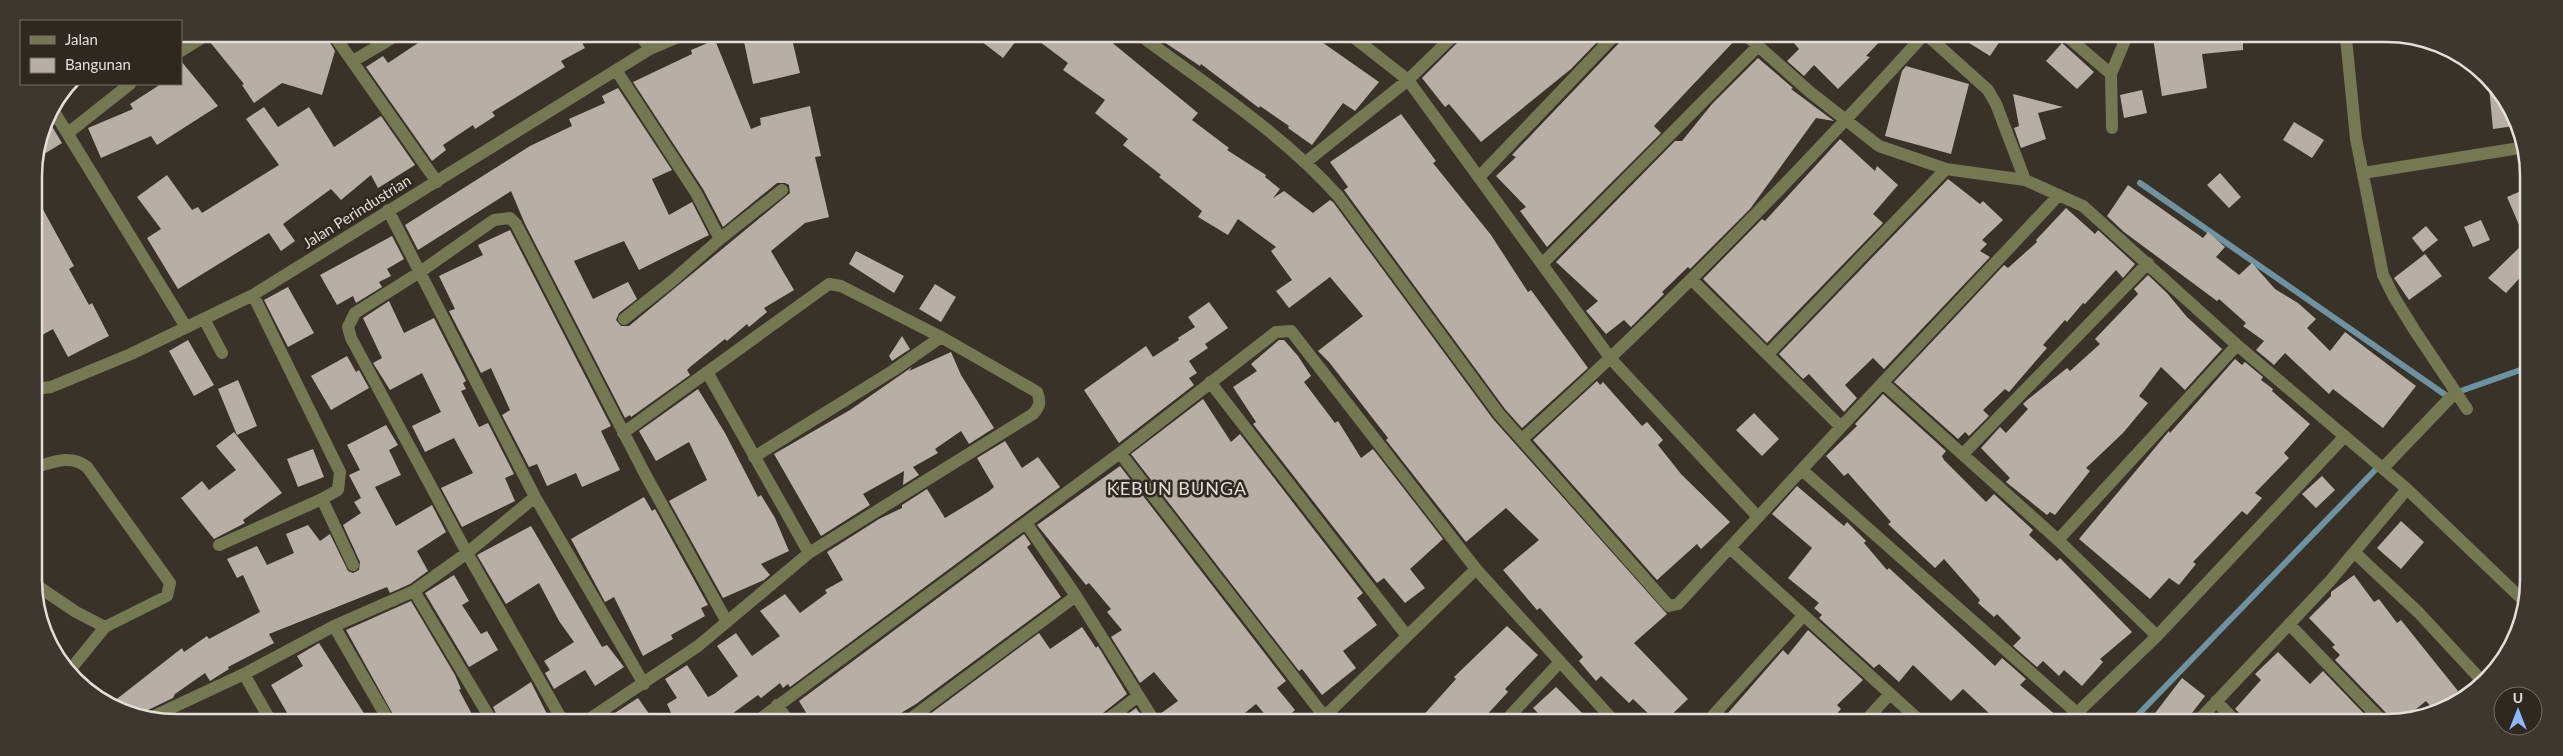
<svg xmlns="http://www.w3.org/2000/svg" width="2563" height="756" font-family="Lato,sans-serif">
  <rect width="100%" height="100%" fill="#383229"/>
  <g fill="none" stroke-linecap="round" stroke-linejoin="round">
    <path stroke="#7091a0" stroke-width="6" d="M2140,183L2447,396
      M2455,393L2526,368
      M2132,721L2380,465"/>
  </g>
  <path fill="#b7afa5" d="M220,34H325L335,51L322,95L282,83L254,103L242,85L244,84L210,42Z
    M426,34L578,35L585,48L561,61L565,67L492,112L495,116L475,129L473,125L443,145L446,150L432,161L366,67L383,56L388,63L418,43L417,40Z
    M752,35H791L800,73L753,84L743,37Z
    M973,35L993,36H1020L1003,58Z
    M1032,36H1104L1198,113L1192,120L1229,148L1227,150L1266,175L1265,177L1280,189L1273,198L1284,191L1313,213L1330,200L1333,202L1493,419L1667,614L1634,643L1688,699L1666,720H1655L1633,699L1629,703L1601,676L1596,681L1579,661L1583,657L1540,608L1537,610L1503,570L1539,540L1506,508L1466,542L1386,440L1388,438L1329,362L1318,351L1363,316L1330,277L1289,308L1276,291L1292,280L1271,251L1276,247L1238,219L1228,235L1198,217L1202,211L1159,177L1161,175L1123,145L1128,139L1095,113L1105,100L1063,70L1068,63Z
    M1155,36H1319V40L1379,82L1355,111L1343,103L1312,145L1288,128L1289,126L1260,106L1259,108L1201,64L1200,66Z
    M1464,36L1571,37H1602L1571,69L1481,142L1449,104L1445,107L1422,78Z
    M1621,37H1738L1654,126L1661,133L1547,247L1520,211L1526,207L1496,176L1516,157L1512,155L1619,43Z
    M1789,37H1884L1866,56L1870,57L1838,89L1814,65L1804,76L1787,61L1799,49Z
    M1961,38H2002L1990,56Z
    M2153,38H2243V50L2202,54L2207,88L2162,96Z
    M715,40L751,129L761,125L760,118L810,106L821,156L815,157L829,217L805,223L771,251L794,290L764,308L767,312L749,327L747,324L727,341L725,339L690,367L687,370L690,375L631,417L630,415L625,418L525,224L511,191L418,250L405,225L530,146L572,126L569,119L605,103L602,96L618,88L672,170L652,179L669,215L692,202L709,235L639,270L624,241L574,261L593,299L628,282L637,299L619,313L616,320L621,326H629L790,193L789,185L785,183H777L723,227L703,189L633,82L692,54L691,50Z
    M2062,43L2094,72L2077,89L2046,61Z
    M1758,58L1793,88L1791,89L1834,121L1816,118L1750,209L1690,269L1688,267L1662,292L1664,294L1631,327L1624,320L1606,334L1586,311L1598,301L1556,262L1675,141H1682L1712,104Z
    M181,61L218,106L157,145L151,136L101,158L88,128L133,109L130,104L161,84H181Z
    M1906,66L1969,84L1951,154L1885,136L1902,71Z
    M2488,77L2505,109L2515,126L2493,129Z
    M2142,90L2147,113L2124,118L2120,95Z
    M2013,94L2063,107L2038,113L2046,139L2021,148L2014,128L2019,126Z
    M264,107L278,127L309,107L334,147L381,116L415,165L378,188L371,175L341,200L331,189L283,224L295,241L281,251L269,233L178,289L147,238L161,229L137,197L167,175L192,210L198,207L202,213L279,165L246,119Z
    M1401,114L1436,161L1433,163L1491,235L1528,292L1531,290L1588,368L1522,428L1505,409L1344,190L1348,187L1330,162Z
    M47,118L62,143L36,159L45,122Z
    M2294,122L2324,140L2312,158L2283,140Z
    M1840,139L1875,171L1877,166L1898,185L1873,214L1883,223L1767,343L1703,279L1762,219L1765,221Z
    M2220,173L2241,197L2229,208L2207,185Z
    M1948,179L1980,204L1983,201L2003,220L1982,240L1987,244L1980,251L1990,257L1884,369L1873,358L1845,385L1857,398L1844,412L1809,374L1803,379L1779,354Z
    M2128,185L2203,238L2208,232L2225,247L2216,257L2239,275L2252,263L2275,289L2298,303L2316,319L2307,328L2330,351L2345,332L2416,386L2383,428L2333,389L2329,394L2285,353L2274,365L2256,350L2264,341L2243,326L2246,323L2219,299L2217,301L2124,232L2107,216Z
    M2526,189V271L2506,293L2488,278L2526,241L2507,197Z
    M34,193L74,266L69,269L89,305L92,303L109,336L68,357L53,329L35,339Z
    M2066,208L2095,234L2098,230L2135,264L2123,278L2116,270L2085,304L2083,303L2067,322L2065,320L2043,345L2047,348L2009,392L2005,389L1983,410L1989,416L1969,436L1965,432L1958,439L1894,382L2004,265L2008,268L2037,242L2036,240Z
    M2481,220L2490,240L2473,247L2464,227Z
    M2426,226L2438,240L2423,252L2412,238Z
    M510,230L611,426L601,431L620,470L582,487L576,473L547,486L537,464L529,467L502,415L510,410L491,368L481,373L449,311L455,309L439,276L483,255L478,245Z
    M392,236L404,259L387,269L391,276L379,282L382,287L356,303L353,296L337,305L320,275Z
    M856,251L904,276L894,293L849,264Z
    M2425,254L2442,276L2409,300L2394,278Z
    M2148,275L2167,293L2187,317L2222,349L2185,390L2161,367L2139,396L2148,403L2123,433L2086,468L2090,471L2055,515L2050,512L2047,515L2006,482L2010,478L1981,448L2000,427L2006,433L2028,409L2023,404L2026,401L2067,368L2070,371L2100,344L2095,339L2138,294L2134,289Z
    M935,284L956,297L941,322L919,309Z
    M288,287L314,333L288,347L264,300Z
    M389,301L404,333L434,318L466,381L463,383L466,389L461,391L479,427L488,423L514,474L505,478L515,501L462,527L441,488L473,473L454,438L425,452L412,426L441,412L422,373L390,390L373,363L382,358L363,318Z
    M1209,302L1228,328L1205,344L1208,348L1189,361L1197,373L1189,378L1194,385L1119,443L1084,390L1146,346L1153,357L1179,340L1178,338L1195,327L1188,317Z
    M902,336L910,349L892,361L889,356Z
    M188,340L214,385L194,396L169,351Z
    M1279,340H1284L1298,356L1311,376L1304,382L1335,423L1338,421L1361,458L1373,449L1443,539L1410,569L1425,588L1405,603L1384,578L1377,583L1253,424L1256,422L1233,387L1257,371L1251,364Z
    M951,352L961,375L994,428L969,444L961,431L935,449L938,453L913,467L919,475L903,485L904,471L863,494L870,505L821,536L774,454L850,410L912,367L909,371Z
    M347,356L356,372L359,370L369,388L331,410L311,376Z
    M2235,359L2242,365L2245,362L2263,377L2261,380L2273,389L2272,391L2310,424L2284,453L2289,458L2255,493L2262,498L2247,515L2242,511L2193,562L2196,564L2179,585L2169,578L2150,599L2079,539L2169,431L2170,433Z
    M238,380L257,426L237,435L218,389Z
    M1597,381L1600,385L1603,382L1642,426L1647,422L1663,440L1658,445L1681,474L1730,522L1701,549L1697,544L1657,580L1533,440Z
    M698,389L725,433L758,497L761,495L775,518L789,551L761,564L770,575L764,580L723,598L669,501L707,480L689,442L656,461L639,431Z
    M1883,394L1946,451L1942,456L1944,460L1986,502L1994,494L2033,530L2029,535L2057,561L2060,558L2132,632L2100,659L2103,662L2082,686L2064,670L2059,676L2043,661L2037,667L2013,646L2021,638L1997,614L1994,617L1978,603L1980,600L1944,559L1935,568L1888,524L1891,522L1848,473L1844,476L1826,456L1857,426L1855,424Z
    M1203,399L1231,442L1240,434L1363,593L1357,598L1377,625L1343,651L1356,668L1322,695L1302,669L1299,671L1131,454Z
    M1754,413L1779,439L1762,456L1736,430Z
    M386,425L398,445L389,450L401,475L375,487L396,526L432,505L446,532L417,551L428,571L410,584L390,593L387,587L269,634L274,643L228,667L229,669L210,681L205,673L175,694L173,698L148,710L144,717H140L113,702L182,648L184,652L207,636L209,639L260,612L243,575L237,578L227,559L257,546L267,565L294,553L286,534L308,525L320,541L330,534L348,571L353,573L359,570L360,562L343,525L361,513L354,502L361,498L349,475L360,470L347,445Z
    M234,432L282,493L243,520L245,523L214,539L181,498L202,481L209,490L236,470L216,446Z
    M1005,441L1022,468L1038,457L1060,487L790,687L788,684L783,688L780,683L761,698L758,695L725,719H674L667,704L677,698L665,679L687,665L708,697L714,694L738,676L717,646L736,633L752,656L780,636L760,611L785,594L800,613L827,593L825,590L843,580L827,552L879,519L902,508V505L927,489L945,518L988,492L994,487L977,458Z
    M313,449L324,477L298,487L287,459Z
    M1120,466L1286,681L1277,688L1295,710L1284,720H1270L1256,704L1236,720L1161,719L1160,714L1178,701L1154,672L1140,683L1111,637L1122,630L1107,612L1111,609L1089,583L1086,585L1037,525Z
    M2322,476L2335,490L2316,508L2302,494Z
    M1797,486L1844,526L1847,522L1866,541L1864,543L1887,570L1889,568L1995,666L2002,658L2026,679L2020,685L2063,721H2003L1994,713L1992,716L1963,689L1951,701L1913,665L1899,682L1879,664L1874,668L1819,618L1822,615L1814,608L1819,603L1788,578L1812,548L1772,514Z
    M644,497L652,511L655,509L708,605L701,608L705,616L671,635L673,639L643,656L614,597L605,602L571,539Z
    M2401,521L2424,542L2401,569L2377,548Z
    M531,526L602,647L607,645L624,667L595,686L585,670L554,689L545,673L550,670L544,661L574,642L559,621L539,583L506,604L477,555Z
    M1024,534L1031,544L1027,547L1061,597L916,704L891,719H810L799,701Z
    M454,575L469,601L462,605L481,634L487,631L498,650L469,667L425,593Z
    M2354,575L2374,602L2379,599L2397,623L2401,620L2458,691L2439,706L2432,708L2426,701L2404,719L2391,722L2389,716L2335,660L2340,655L2332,647L2335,645L2309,618L2331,596V592Z
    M411,601L455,675L461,689L459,690L474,718H395L346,630Z
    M1507,626L1538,655L1505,689L1508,692L1482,720H1419L1456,679L1454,677Z
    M1082,627L1096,648L1098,646L1127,694L1103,713L1100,719H934L930,714L1039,633L1050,649Z
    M1808,630L1863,680L1837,705L1841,709L1830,721H1721L1783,650L1788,655Z
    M319,643L367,718H290L271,685L303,666L297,656Z
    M2278,652L2310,684L2323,671L2372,722H2249L2235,709L2261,680L2255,674Z
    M2182,678L2205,696L2185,722L2149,721Z
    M531,682L549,718H498L493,707Z
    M1556,687L1589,720H1545L1533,708Z
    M638,698L652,718H607Z
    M1136,708L1144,719H1121Z"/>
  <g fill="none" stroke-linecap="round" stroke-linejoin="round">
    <path stroke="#747953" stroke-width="12" d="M333,34L437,182
      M640,35L650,49
      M1141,36C1208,86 1282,133 1339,197L1499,414L1669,606L1678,604L1841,427L2059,195
      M1352,36L1408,80L1611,359L1758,517
      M1748,37L1810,92L1879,146L1946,169L2025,180L2083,206L2237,345L2407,489L2525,602
      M1929,37L1988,90L1996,104L2025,180
      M2069,38L2111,74
      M2346,38L2356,139L2383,275L2394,297L2415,331L2467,409
      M181,51L208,34
      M353,61L399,34
      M616,70L696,193L720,239L672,281L624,319
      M53,110L186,327
      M2112,128L2111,74L2126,38
      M68,133L130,84
      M1306,162L1408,80L1453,36
      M2363,173L2526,147
      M1480,176L1613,37
      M388,210L535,497L644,684
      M720,239L782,190
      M1543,263L1758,46
      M1692,280L1841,427
      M204,319L222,353
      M1768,354L1946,169
      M707,372L809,553
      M1210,382L1407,636
      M1883,383L2058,540L2157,636
      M35,389L51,387L131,354L253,295L650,49L683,35
      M1522,439C1663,313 1794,178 1922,37
      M1120,453L1324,716
      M1964,453L2148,263
      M754,457L894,370L941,337
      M36,467C53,462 71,454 87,467L170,583L167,596L105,627L70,670
      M2383,468L2450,398L2456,395
      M1802,470L2086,721
      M322,499L353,565
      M1026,523L1076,596L1153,719
      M2058,540L2237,345
      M219,545L322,499L338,490L340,472L253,295
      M1731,549L1920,721
      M2355,553L2419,613L2483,682
      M36,585L76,612L105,627
      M414,591L490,718
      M2289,624L2383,722
      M334,626L387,718
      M244,674L269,718
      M2216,701L2236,722
      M777,705L787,719
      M2077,713L2157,636L2345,436
      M152,717L244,674L334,626L414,591L467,553L535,497
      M561,718L467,553L351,338L348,327L355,313L420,272L494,220L510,218L516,224L645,474L727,622
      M591,718L698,646L809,553L1033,414C1040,406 1041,402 1037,392L941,337L841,286L829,284L623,433
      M760,719L1120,453L1276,332L1291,331L1476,569L1613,720
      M910,719L1076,596
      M1108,719L1137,697
      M1321,720L1476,569
      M1506,720L1560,662
      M1708,721L1803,616
      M1865,721L1890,694
      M2197,722L2330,581L2407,489"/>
  </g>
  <g text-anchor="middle" stroke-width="5" stroke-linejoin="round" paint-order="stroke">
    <g font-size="15" fill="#e3ded9" stroke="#2e2820">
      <text transform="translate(357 212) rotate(-32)" y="5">Jalan Perindustrian</text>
    </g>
    <g font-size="18" letter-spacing="1" fill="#e3ded9" stroke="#2e2820">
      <text x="1177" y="495">KEBUN BUNGA</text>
    </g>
  </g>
  <path d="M0 0H2563V756H0ZM176 42H2386A134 134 0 0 1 2520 176V580A134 134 0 0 1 2386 714H176A134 134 0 0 1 42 580V176A134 134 0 0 1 176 42Z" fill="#3c372f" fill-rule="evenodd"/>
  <path fill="none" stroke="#e3ded9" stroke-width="2.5" d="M176 42H2386A134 134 0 0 1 2520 176V580A134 134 0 0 1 2386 714H176A134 134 0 0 1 42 580V176A134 134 0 0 1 176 42Z"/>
  <rect x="20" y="20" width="162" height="65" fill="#2e2820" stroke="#76716a"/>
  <rect x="30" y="36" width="25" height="8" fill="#747953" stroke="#76716a"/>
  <text x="65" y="45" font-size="15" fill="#e3ded9">Jalan</text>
  <rect x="30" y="58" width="25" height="15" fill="#b7afa5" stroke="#76716a"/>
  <text x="65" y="70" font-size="15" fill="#e3ded9">Bangunan</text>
  <g transform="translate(2518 711)"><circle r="24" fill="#2e2820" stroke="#76716a"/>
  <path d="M0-4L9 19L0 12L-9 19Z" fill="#8fb8fd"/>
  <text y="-8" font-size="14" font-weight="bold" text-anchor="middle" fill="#e3ded9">U</text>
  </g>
</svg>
